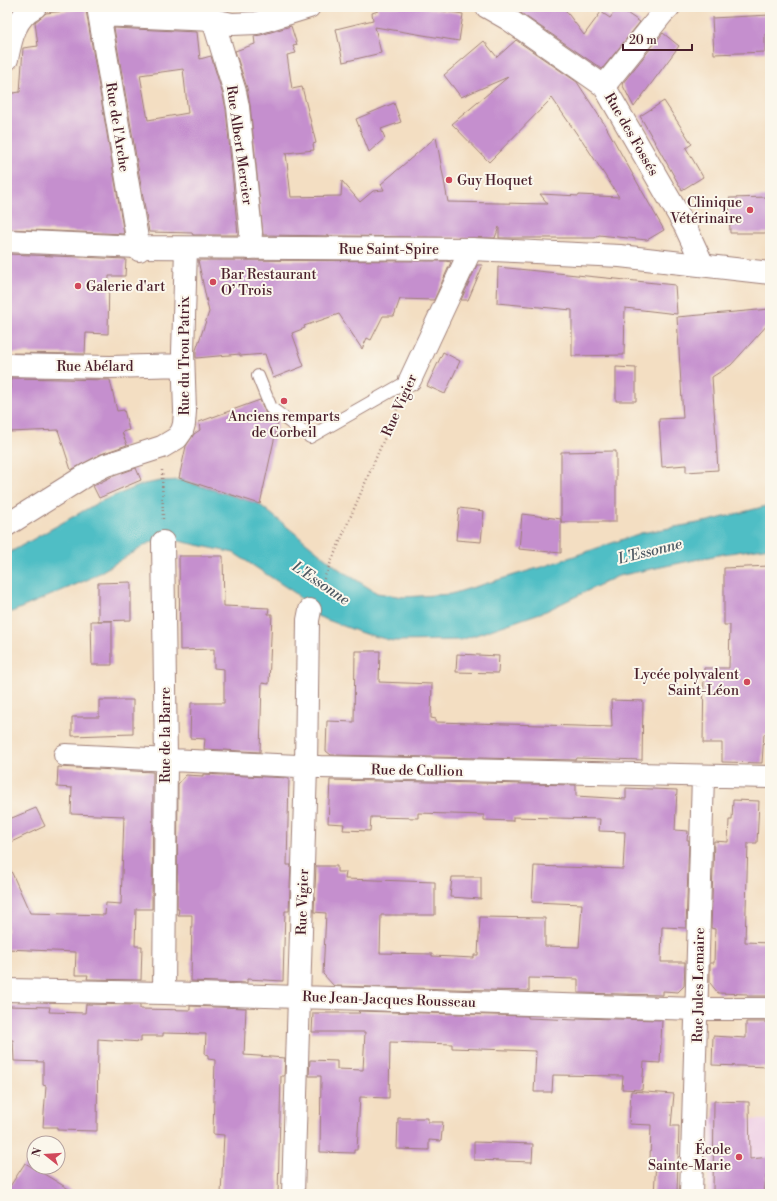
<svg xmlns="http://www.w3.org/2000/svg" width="777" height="1201" font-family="'Libre Bodoni',serif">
  <rect width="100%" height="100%" fill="#fbf7ec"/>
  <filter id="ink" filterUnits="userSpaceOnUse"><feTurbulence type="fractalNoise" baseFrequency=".025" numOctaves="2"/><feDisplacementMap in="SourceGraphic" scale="8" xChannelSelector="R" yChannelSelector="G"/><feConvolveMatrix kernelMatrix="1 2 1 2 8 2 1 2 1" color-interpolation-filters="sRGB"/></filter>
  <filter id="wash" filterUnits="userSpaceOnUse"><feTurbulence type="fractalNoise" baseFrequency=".012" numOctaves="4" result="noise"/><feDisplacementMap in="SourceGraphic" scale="16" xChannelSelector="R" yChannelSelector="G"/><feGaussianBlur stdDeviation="0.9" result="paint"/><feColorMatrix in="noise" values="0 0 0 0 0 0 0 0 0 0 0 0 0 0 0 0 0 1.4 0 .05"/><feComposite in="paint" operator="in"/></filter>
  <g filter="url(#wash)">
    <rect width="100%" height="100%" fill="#f3dec2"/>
    <path fill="#efd0e6" d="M710,1118L770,1120V1194H708Z"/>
    <path fill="#4fbec5" stroke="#4c6e78" d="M181,480L259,504L339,569L377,593L404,597L451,594L548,565L641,533L709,521L770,505V547L723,554L618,576L546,611L461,640L393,641L362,633L317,616L295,593L234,553L170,539L149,543L89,579L7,614V554L99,502L144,484L161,481Z"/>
    <g id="blocks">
      <path fill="#c58fce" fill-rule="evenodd" d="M377,7H420L463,14L459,41L375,27L381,53L343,62L336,29L373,20L372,13L378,11Z
        M512,7H563L584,35L601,12L610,18L618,7L640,22L602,69Z
        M84,9L86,10L124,234L7,229V94L20,92L23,48L38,46L35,22L46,13Z
        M770,15V34H765V52L714,54L712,18Z
        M291,26L297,45L293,46L296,53L287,55L292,89L302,87L316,143L313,144L314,150L286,153L291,197L341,196L342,181L360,202L373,191L384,190L381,184L436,137L448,202L548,204L540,194L579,196V195L619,197L582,140H581L552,98L489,162L452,124L508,77L461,97L444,75L484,41L497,57L516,40L577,82L605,125L664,230L647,240L599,235L595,238H499V227L495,238L263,235L250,105L247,88L235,51L255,44L254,36L261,35Z
        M114,28L197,32L200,59L211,56L223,95L226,109L238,235H193L192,233L149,232ZM183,69L188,113L148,120L140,75Z
        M663,33L679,46L634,107L622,84Z
        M664,101L692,144L686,148L703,177L682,190L640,116Z
        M394,103L401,122L381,129L385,138L369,152L356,119Z
        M770,197V233H730L729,198Z
        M7,254L126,259L125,276H109L108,334L86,333L85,354L7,353Z
        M198,260L445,261L451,262L434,300L400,299L394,316H383L371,340L367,338L362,349L339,314L304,326L305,328L292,333L304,366L273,378L265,354L240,356V354L196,358V350L209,312Z
        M477,265H483L468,300H461Z
        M498,267L675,285L677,314L625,308L624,355L572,356V310L497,303Z
        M770,309V322L731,365L712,377L718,470L686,472V465L662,467L659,419L683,418L677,317Z
        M443,352L460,361L445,394L427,386Z
        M616,367L636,368V401H616Z
        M11,378L110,380L117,411L124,410L129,430L122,432L127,445L101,454L71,470L58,430L9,432Z
        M260,400L266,414L278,422L260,504L179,478L186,446L194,434L200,430L199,422Z
        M616,451V522H561V452Z
        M136,468L141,480L99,498L93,486L111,477Z
        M459,508L484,511L481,542L456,540Z
        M522,514L561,519V553L519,549Z
        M179,556H223L224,606L269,608L268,614H272L269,684L262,683L260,752L204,749L205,739L190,738L191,703H224V669L214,668V649L180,650Z
        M770,566V736L764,734L762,763L722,762V743H703L704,668H729L730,625H724V568Z
        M131,582V620L98,621V583Z
        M91,621H112V665H92Z
        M355,651H380L379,682L432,684L431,718L436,719V722L612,727L611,700L643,701L642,760L577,758L576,760L331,755L326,751L327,721L354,722Z
        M457,654L499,656L498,673L456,672Z
        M99,700H133V734L72,736V717H99Z
        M58,767L153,772L152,909H136L135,946H142L141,980L87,979L88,975H75L76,952L7,949V862L30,913L105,915L106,903L121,904L124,816L71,814L72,788L57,787Z
        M203,774L289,778L287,865H291L289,911H285L283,981L247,979V983L191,981L192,915H178L179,909H177L178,784L186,775L203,776Z
        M330,780L576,785V796L626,799V788L677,790L675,830L688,831L687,840H689L686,928L662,927L661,962H685L684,986L678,992L663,991V995L578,993V979L529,978V991L334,986L323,974L326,913L314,912L316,866H337V872H346L345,879L435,882V915H381L380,953L432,954V956L474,958V955H478L480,917L545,918V946L579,947L582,904L532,902L534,866L623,869L625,832L599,831L600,819L513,817V821L484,820V815L418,813V818L371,817L370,831L343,830L344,824L328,823Z
        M733,800L759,801L757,843H748L745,942L770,943V996H747V994L718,993L710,983V963H714L715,929L711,928L714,841L728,842L729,820H732Z
        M36,808L45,826L7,844V820Z
        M452,877H481V899L450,897Z
        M86,1004L140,1005V1009L190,1010V1006L246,1008L244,1055L285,1058L284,1076H281L278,1194H221L224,1135L213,1134L215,1060L208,1059V1055L205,1054L206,1034L163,1033V1036H141V1042L98,1039L97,1131L57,1130V1127H43L46,1086L43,1085V1062L14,1061L13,1040H7V1006L50,1007L49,1012L85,1013Z
        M358,1011L528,1016V1018L577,1020V1018L662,1020L660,1063L644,1062L642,1090L622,1089L623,1076L553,1075L552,1092H534L536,1051L452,1048V1044L390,1042L389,1098L360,1097L357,1150H354V1153L320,1152L321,1076H309L310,1060L337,1061V1069L363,1070L365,1032H312L313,1013H360Z
        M746,1022H770V1067L712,1065L713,1036L746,1038Z
        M631,1091L674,1094L671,1126H679L677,1194H654L656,1161L650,1160L651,1125L629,1124Z
        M714,1101L749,1102L750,1159L770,1157V1172L766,1176L764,1194H713Z
        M398,1118H428V1122H443L441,1141L429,1140V1150L397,1149Z
        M474,1142L533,1144L532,1162L474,1160Z
        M25,1163L44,1174L77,1194H7V1191Z"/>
    </g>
  </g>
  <g filter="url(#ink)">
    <use href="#blocks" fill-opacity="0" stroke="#9e7e76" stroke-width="1"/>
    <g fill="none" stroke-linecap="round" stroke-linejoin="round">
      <defs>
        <path id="lane" d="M258,376L271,408L310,437L410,380"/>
        <path id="street" d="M98,7L139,250
          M487,7L508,19L604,86L685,226L703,265
          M100,15L213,20L232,24L257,23L309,7
          M213,20L235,92L238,107L251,232L250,248
          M7,59C11,39 15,17 35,7
          M604,86L662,14L669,7
          M7,365L110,367L183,365
          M410,380L471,249
          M7,525L88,474L106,465L162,447L177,438L182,431L184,424L185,411L183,352L186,248
          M163,542L166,759L164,993
          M65,755L320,767L770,777
          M7,990L164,993L697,1009H770
          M293,1194L306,767L308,620L310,610
          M691,1194L703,776"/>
        <path id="secondary" d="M7,241L138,247L471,249L620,256L770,273"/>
      </defs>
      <use href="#lane" stroke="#9e7e76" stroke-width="14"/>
      <use href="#street" stroke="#9e7e76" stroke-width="24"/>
      <use href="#secondary" stroke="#9e7e76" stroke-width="24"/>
      <path stroke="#9e7e76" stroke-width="2.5" stroke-dasharray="1 3" stroke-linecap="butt" d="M162,470L163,521
        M319,590L397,409"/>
      <use href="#lane" stroke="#fff" stroke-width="12"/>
      <use href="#street" stroke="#fff" stroke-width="22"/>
      <use href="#secondary" stroke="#fff" stroke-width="22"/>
    </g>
  </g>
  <g fill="#d1495b" stroke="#fbf7ec" stroke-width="1.5">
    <circle cx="449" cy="180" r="4"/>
    <circle cx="750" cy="210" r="4"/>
    <circle cx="213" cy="282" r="4"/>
    <circle cx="78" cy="286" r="4"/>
    <circle cx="284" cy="401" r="4"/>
    <circle cx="747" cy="682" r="4"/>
    <circle cx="739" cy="1157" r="4"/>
  </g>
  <g text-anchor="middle" stroke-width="4" stroke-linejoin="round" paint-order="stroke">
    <g font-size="14" fill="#4a1f2b" stroke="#fbf7ec">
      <text transform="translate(118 127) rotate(81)" y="5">Rue de l'Arche</text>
      <text transform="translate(632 134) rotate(60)" y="5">Rue des Fossés</text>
      <text transform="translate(240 145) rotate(82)" y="5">Rue Albert Mercier</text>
      <text x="389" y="254">Rue Saint-Spire</text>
      <text transform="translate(184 356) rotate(-90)" y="5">Rue du Trou Patrix</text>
      <text x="95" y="371">Rue Abélard</text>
      <text transform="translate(399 405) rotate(-66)" y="5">Rue Vigier</text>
      <text transform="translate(165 735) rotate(-90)" y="5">Rue de la Barre</text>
      <text transform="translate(417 770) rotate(1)" y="5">Rue de Cullion</text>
      <text transform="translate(302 902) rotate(-88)" y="5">Rue Vigier</text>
      <text transform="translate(698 985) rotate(-89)" y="5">Rue Jules Lemaire</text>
      <text transform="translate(389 999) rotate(2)" y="5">Rue Jean-Jacques Rousseau</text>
    </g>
    <g font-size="14" fill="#4a1f2b" stroke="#fbf7ec" text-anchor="start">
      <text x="457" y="185">Guy Hoquet</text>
      <text x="742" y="207" text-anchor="end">Clinique<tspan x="742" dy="16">Vétérinaire</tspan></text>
      <text x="221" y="279">Bar Restaurant<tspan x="221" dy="16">O’ Trois</tspan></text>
      <text x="86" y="291">Galerie d'art</text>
      <text x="284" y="421" text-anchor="middle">Anciens remparts<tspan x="284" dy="16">de Corbeil</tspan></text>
      <text x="739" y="679" text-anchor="end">Lycée polyvalent<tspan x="739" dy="16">Saint-Léon</tspan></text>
      <text x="731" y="1154" text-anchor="end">École<tspan x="731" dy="16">Sainte-Marie</tspan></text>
    </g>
    <g font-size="15" font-style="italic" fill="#4c5761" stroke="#fbf7ec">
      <text transform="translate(650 551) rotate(-14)" y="5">L'Essonne</text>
      <text transform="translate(321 583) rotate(34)" y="5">L'Essonne</text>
    </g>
  </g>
  <rect width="777" height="1201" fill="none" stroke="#fbf7ec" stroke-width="24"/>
  <g transform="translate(46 1155) rotate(287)"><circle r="19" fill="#fbf7ec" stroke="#b4a19f"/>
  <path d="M0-3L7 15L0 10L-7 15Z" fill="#d1495b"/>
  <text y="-6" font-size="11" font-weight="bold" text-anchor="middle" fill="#4a1f2b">N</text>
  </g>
  <path d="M623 44v6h69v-6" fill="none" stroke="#4a1f2b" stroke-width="2"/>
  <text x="629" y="44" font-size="12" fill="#4a1f2b" stroke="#fbf7ec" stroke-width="3" paint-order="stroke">20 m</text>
</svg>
